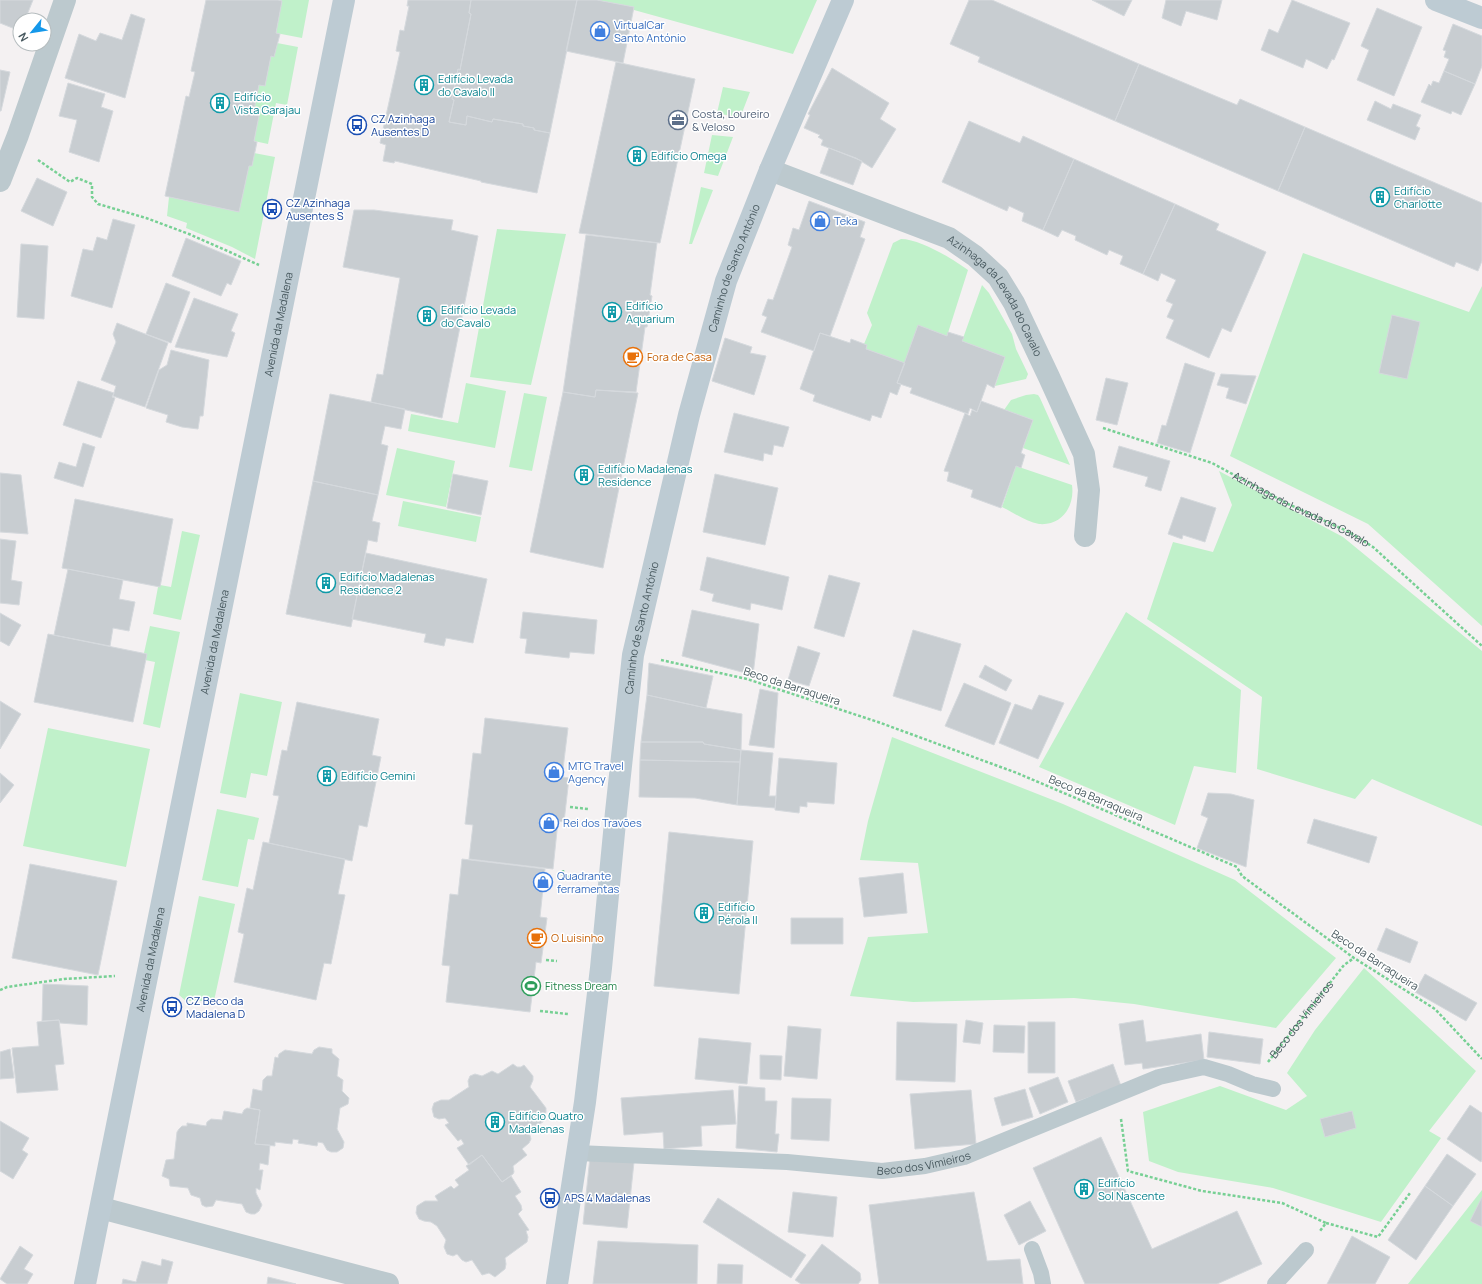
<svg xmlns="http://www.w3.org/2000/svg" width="1482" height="1284" font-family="Manrope,sans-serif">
  <rect width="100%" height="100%" fill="#f4f1f2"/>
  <path fill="#c0f1ca" d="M278,0H309L302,38L276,33L282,1Z
    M597,0H817L793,54L634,10V7Z
    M277,43L298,47L287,105L276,103L268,144L254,141L260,111L254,110L259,85L265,86L271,56H274Z
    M723,87L750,92L740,118L717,113Z
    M712,135L733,137L718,176L704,173Z
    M254,153L275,157L255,259L232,247L186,228L187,223L167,216L169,197L239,212L249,166H252Z
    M701,187L713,190L692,244H689Z
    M497,229L566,234L531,385L470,377Z
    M901,239C920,239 953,259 968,270L947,336L918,326L905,363L866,349L867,345L864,344L872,325L867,313L893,243Z
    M1303,253L1469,312L1482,286V626L1368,524L1230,456Z
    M982,285L989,293L1012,334L1016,349L1028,374L1026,379L995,386L1005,357L962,341Z
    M466,383L506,391L495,448L408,431L411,414L458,423Z
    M524,393L547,397L532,471L509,467Z
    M1034,394L1038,395L1040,398L1070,465L1023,448L1033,420L1004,410L1011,400L1026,395Z
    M397,448L455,461L446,507L386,495Z
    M1016,466L1072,485C1075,506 1062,526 1039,524C1026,522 1013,512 1002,507Z
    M1219,471L1343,537L1482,651V826L1372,779L1355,799L1257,769L1262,697L1147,619L1173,542L1213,552L1232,505Z
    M403,501L481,517L476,542L398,526Z
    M182,531L200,535L181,620L153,614L158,587H160V585L171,587Z
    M1126,612L1241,690L1236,773L1194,766L1175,825L1039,767Z
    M150,626L180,632L160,728L143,724L155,662L145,660L147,654L144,653Z
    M240,693L282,702L267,776L251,773L246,798L220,793Z
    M48,728L150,749L126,867L23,846Z
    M892,737L1063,804L1235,880L1336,958L1276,1028L1134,1004L1074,998L913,1002L850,996L868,937L928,933L918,863L860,860L868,821Z
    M217,809L259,818L254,840L248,839L238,887L202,880Z
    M199,896L235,904L214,1001H186L179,995Z
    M1364,968L1476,1071L1429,1131L1441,1138L1381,1222L1273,1188L1178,1172L1149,1161L1143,1112L1220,1086L1286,1110L1307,1096L1287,1073L1315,1030Z
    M1482,1190V1284H1408Z"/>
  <path fill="#c8cdd1" stroke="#d5d9dd" d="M0,0H33L25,20H20V31L0,23Z
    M206,0H278L282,1L276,33L280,34L274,57L271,56L265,86L259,85L254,110L260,111L254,141L257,142L252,166H249L239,212L165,196L186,96L189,97L195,72L191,71Z
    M408,0H471L469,13L471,14L460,70L458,69L452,99L454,100L449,122L466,125L467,116L492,122L493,119L523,124V126L534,128V130L550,133L537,193L481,182V181L395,161L394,163L383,161L386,145L380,143L400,52L396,51L400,30L404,31L409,6H407Z
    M471,0H577L550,133L534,130V128L523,126V124L493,119L492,122L467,116L466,125L449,122L454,100L452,99L458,69L460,70L471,14L469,13Z
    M577,0H597L634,7L623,63L566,51Z
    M969,0H992L1139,64L1115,121L978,62L980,57L950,44Z
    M1092,0H1132L1124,16Z
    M1166,0H1222L1217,20L1186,11L1181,26L1162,18Z
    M1292,0L1350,23L1334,60L1332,59L1327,69L1306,59L1303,68L1261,50L1269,29L1278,33Z
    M1377,8L1422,27L1394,96L1357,80L1369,50L1361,46Z
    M131,14L145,19L125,98L65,78L79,34L96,41L100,33L122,40Z
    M1453,24L1482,36V66L1475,84L1444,71L1449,59L1444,57L1446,51L1443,50Z
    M616,62L695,79L660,243L579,233Z
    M1139,64L1237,105L1240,99L1305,127L1278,191L1115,121Z
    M832,68L889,103L880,119L896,129L872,168L856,158L821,145L823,140L818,137L820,135L804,128L810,115L808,114Z
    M0,70L10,72L1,111H0Z
    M1444,71L1475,84L1461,115L1452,111L1451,114L1421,102L1429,84L1431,86L1433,81L1439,83Z
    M68,83L105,94L101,107L113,111L99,162L69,152L77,120L59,116Z
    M1375,101L1391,109L1393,104L1421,115L1416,126L1420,128L1415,140L1367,120Z
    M969,121L1020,143L1023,136L1074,159L1043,230L1022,221L1024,213L1009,206L1007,211L942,182Z
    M1305,127L1482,203V261L1478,271L1456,262L1454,267L1278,191Z
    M829,148L862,161L853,185L820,173Z
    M1074,159L1175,204L1143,274L1120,264L1123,256L1109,250L1107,255L1075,240L1076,236L1062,230L1058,237L1043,230Z
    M37,178L67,192L53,226L21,211Z
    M809,201L865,222L860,237L865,239L830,336L820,333L814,351L761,332L767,317L762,315L768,299L773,300L792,247L788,245L793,228L799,230Z
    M1175,204L1219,224L1216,230L1266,252L1231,332L1222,328L1209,358L1166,338L1174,320L1167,317L1173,304L1166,301L1176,280L1161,273L1158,281L1143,274Z
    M354,210H374L453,220L451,230L478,236L442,418L371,402L377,374L383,375L400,278L343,267Z
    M113,219L135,225L112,308L71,296L83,249L93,251L97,237L107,240Z
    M586,235L657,243L650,295L652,296L647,327H645L636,392L596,390L595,397L563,392Z
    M186,238L241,261L231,285L227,283L221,296L172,276Z
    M21,244L48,246L44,319L17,317Z
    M166,283L190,292L171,343L146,334Z
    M194,298L238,314L231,331L235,333L227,357L175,347Z
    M1392,315L1420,322L1407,379L1379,373Z
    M117,323L168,343L145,407L113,396L116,386L101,380L116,342L113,334Z
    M918,325L947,336L948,332L964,337L962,341L1005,357L994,388L987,384L977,412L970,408L968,414L910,393L912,388L897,383Z
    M820,333L850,343L851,339L867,345L866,349L905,363L897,383L901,384L897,395L890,392L881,418L872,415L870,421L813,401L815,395L800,389Z
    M725,338L752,347L750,353L766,356L754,395L712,381Z
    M171,350L209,360L203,416H200L198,429L182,427L166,422L168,415L146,408L159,370L167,365Z
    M1185,363L1215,373L1190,453L1157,443L1162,425L1166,426Z
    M1221,374L1256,376L1246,404L1226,398L1229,388L1217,385Z
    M1106,378L1128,383L1117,425L1096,420Z
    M78,381L114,393L112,397L115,398L101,438L63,425Z
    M596,390L638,393L603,568L530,552L563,392L595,397Z
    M330,394L405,409L401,429L385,426L381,444L388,446L378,495L313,481Z
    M981,401L1033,420L1021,453L1025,455L1021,468L1016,466L1001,508L971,497L973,490L947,481L949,472L944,471L965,413L970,416L972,410L977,412Z
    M734,413L789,427L783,447L774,445L772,455L764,453L763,461L724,452Z
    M83,443L95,447L83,487L54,478L59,462L76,467Z
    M1119,446L1170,461L1161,491L1145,486L1148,477L1113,467Z
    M0,473L21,475L28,534L0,532Z
    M453,474L488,481L481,515L447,508Z
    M715,474L778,488L765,545L703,532Z
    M313,481L378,495L372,521L380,523L377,542L368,540L351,627L286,614Z
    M1181,497L1216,508L1205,542L1183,535L1182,539L1168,534Z
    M75,499L173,519L160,587L62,568Z
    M0,539L16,541L11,580L22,582L19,605L0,603Z
    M366,553L487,579L473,643L446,638L444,646L424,642L426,634L352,619Z
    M707,557L789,577L782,610L751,603L750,610L712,601L714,594L700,590Z
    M68,569L123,580L119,599L135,602L129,631L113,628L110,646L54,635Z
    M829,575L860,583L844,637L814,628Z
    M692,610L759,624L753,675L682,656Z
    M523,612L597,620L594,654L570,652L569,658L525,653L527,639L520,638Z
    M0,613L21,625L9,646L0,641Z
    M913,630L961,644L941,711L893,696Z
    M48,634L147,654L133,722L34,702Z
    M798,646L820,653L809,686L788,680Z
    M649,663L713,676L706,708L647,695Z
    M985,665L1012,680L1006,691L979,677Z
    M964,683L1011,703L994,745L945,726Z
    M760,689L778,693L774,748L749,745Z
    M647,695L706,708L742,714L741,750L704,744L703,742H641Z
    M1039,695L1064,703L1038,759L999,743L1015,704L1032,710Z
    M0,701L21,714L0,749Z
    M297,702L379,719L372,755L381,757L367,827L359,825L352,861L269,843L279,796L273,795L282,750L287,751Z
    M485,718L568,728L562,777L569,778L564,822L558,821L553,869L469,859L473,825L465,824L473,753L481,754Z
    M641,742H703L704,744L741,750L740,762L640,760Z
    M741,750L773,753L769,796H776L775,808L737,805Z
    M779,758L837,763L834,804L807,802V807L800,806L799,813L775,810Z
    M640,760L740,762L737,805L695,798L639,797Z
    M0,773L14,785L0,803Z
    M1208,793L1231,794L1254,800L1246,867L1197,848L1208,818L1201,815Z
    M1314,819L1377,837L1369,863L1307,843Z
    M669,832L753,841L739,994L654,986Z
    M263,842L345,859L338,894L345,895L331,964L324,963L316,1000L234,982L244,934L238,932L247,888L253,890Z
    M462,859L545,869L540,917L547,918L541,963L536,962L530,1012L446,1002L450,966L442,965L450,894L458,895Z
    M30,864L117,881L98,975L12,958Z
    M903,873L907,913L864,917L859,878Z
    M791,918H843V944H791Z
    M1386,928L1418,942L1410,963L1377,950Z
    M1425,974L1477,1003L1466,1021L1415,992Z
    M43,984L88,986L87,1025L60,1023L59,1020L42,1021Z
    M59,1020L64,1064L55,1065L58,1090L17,1093L12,1048L39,1046L37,1022Z
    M966,1020L983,1023L980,1044L963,1042Z
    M1143,1020L1146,1042L1201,1034L1204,1060L1143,1069L1142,1063L1125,1065L1119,1024Z
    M897,1022L957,1024L955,1082L896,1080Z
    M1028,1022H1055V1073H1028Z
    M994,1025L1025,1026L1024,1053L993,1052Z
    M788,1026L821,1029L817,1079L784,1076Z
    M1209,1032L1263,1039L1260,1064L1207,1057Z
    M699,1038L751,1043L747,1084L695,1079Z
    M319,1047L332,1049V1053L339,1059L337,1076L343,1080L342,1091L349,1098L348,1104L340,1108L337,1129L344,1142L343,1148L337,1152H331L327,1150L323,1143L318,1142L317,1146L298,1143L299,1140L293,1139L292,1144L275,1142V1146L255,1144L260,1110L250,1108L253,1089L262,1091L263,1080L267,1076H272L275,1057L278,1058L279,1054L285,1050L312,1054L314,1050Z
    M10,1049L14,1078L0,1079V1052Z
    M760,1055L782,1056L781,1080L760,1079Z
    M513,1064L517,1067H521L524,1065L533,1076V1080L530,1087L546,1108V1112L543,1119L544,1121L529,1132L531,1139L529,1143L522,1149L527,1155L513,1166L514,1172L513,1174L502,1182L482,1155L469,1165L457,1148L464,1144L461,1139L458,1141L445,1125L449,1123L445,1118L439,1119L434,1117L432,1109L434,1103L441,1100H449L469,1087L468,1081L470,1076L475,1074L482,1076L492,1071L498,1074Z
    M1113,1064L1121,1086L1076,1102L1068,1081Z
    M1058,1077L1068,1102L1040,1114L1029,1088Z
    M739,1086L765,1088V1101H777L775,1134H779L777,1152L736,1148Z
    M1025,1089L1033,1117L1002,1126L994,1098Z
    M733,1090L736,1124L701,1126L702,1146L664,1149L663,1132L624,1135L621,1098Z
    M971,1090L976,1144L915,1149L910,1094Z
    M792,1098L831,1099L829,1141L791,1139Z
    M1470,1105L1482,1113V1160L1481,1162L1447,1139Z
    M247,1108L260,1110L255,1144L270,1145L268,1165L260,1163L259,1170H263L260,1190L256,1188V1193L262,1205L259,1211L255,1214H251L246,1212L242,1204L216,1200L213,1206L206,1207L202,1205L200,1198L191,1195L188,1188L170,1186L169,1179L162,1176L166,1160L174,1159L177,1132L179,1129L182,1126H187V1123L206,1126L207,1122L211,1119L222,1120L224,1111L242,1114L244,1110Z
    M1352,1111L1356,1128L1325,1137L1320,1119Z
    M0,1121L29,1138L22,1150L28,1154L13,1179L0,1171Z
    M1101,1137L1152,1249L1237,1211L1262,1264L1217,1284H1085L1033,1168Z
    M1447,1154L1476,1174L1453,1206L1425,1186Z
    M482,1155L502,1182L511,1176L521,1192L515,1196L521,1205L522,1210L518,1214L529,1230L526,1231L528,1237L527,1242L505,1258L506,1264L505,1269L495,1277L489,1273L482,1275L472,1260L466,1262L462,1260L457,1254L453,1256L447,1254L444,1247L446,1240L437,1226L431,1222L424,1221L419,1219L416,1213L417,1206L420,1204L425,1201H438L435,1196L451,1186L454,1189L459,1185L455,1180L469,1170L466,1166Z
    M590,1157L634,1162L627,1228L583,1224Z
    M1425,1186L1453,1206L1416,1260L1388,1240Z
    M793,1192L837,1197L833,1237L788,1232Z
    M974,1192L987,1261L1020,1259L1023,1284H879L869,1205Z
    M1482,1197V1227L1470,1221Z
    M718,1198L806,1255L791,1278L703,1222Z
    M1030,1201L1046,1231L1019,1245L1004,1215Z
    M1352,1236L1390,1257L1375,1284H1327Z
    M598,1241L698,1245L697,1284H593Z
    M822,1244L860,1273L861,1280L858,1284H801L795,1280Z
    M20,1246L33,1255L24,1269L33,1274L27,1284H7L0,1279Z
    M162,1259L173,1262L167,1284H122L123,1279L136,1282L142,1261L161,1266Z
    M718,1264L743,1265L742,1284H717Z
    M268,1277L296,1284H267Z"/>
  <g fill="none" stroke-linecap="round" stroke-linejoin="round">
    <g stroke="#77d094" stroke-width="2.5" stroke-dasharray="3 2" stroke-linecap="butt">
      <path d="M38,160L70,182L77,178L92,184V197L98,204L146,218L189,234L259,265"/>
      <path id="s1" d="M1103,428L1212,463L1288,504L1349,532L1373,547L1482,646"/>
      <path d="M661,660L747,679L878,722L1017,773L1237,867L1242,876L1354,958L1435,1009L1482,1059"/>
      <path d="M570,807L588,809"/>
      <path d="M563,870V876L581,878"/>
      <path d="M546,960L557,961"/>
      <path d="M0,990L7,987L64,979L115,976"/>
      <path d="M540,1011L568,1014"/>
      <path id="s2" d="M1268,1062L1344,965L1354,958"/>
      <path d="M1121,1119L1128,1171L1202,1191L1282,1203L1326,1223L1320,1231"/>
      <path d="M1326,1223L1378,1237L1410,1193"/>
    </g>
    <g stroke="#bcc9ce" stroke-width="16">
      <path id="s3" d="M577,1153L787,1162L882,1171L925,1166L964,1157L1159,1077L1204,1067L1228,1074L1252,1084L1273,1089"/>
      <path d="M1032,1249L1041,1273L1043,1284"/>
      <path d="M1275,1284L1306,1250"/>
    </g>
    <g stroke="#bcc9ce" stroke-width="22">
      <path id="s4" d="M770,170L949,238L975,256L998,277L1014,303L1049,377L1084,454L1089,490L1085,536"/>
      <path d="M0,181L18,135L65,0"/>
      <path d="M101,1208L388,1284"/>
    </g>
    <g stroke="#bdcbd3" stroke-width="22">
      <path d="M1436,0L1482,18"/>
      <path id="s5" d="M85,1284L344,0"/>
      <path id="s6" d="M557,1284L585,1102L601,968L616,812L633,655L689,415L726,281L770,170L843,0"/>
    </g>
  </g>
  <defs>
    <symbol id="shop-ring" viewBox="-11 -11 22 22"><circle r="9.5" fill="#fff" stroke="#3f7fe0" stroke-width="1.5"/><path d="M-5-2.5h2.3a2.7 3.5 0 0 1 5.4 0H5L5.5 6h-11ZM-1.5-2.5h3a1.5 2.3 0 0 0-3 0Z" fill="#3f7fe0"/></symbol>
    <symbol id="building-ring" viewBox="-11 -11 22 22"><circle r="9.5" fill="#fff" stroke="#0f9aa8" stroke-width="1.5"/><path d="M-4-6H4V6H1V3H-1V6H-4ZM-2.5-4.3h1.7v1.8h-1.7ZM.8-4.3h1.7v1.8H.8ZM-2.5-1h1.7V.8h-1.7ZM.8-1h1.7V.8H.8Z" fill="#0f9aa8"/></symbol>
    <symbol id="office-ring" viewBox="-11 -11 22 22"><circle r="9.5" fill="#fff" stroke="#5c6f8a" stroke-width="1.5"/><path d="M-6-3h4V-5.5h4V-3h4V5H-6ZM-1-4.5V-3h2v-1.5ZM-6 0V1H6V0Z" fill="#5c6f8a"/></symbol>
    <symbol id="bus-ring" viewBox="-11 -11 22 22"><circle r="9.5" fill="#fff" stroke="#1a4fb4" stroke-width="1.5"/><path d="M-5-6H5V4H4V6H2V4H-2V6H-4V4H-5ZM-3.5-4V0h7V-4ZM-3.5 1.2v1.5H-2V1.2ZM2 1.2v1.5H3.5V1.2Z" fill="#1a4fb4"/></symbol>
    <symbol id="cafe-ring" viewBox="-11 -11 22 22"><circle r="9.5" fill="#fff" stroke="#e8710a" stroke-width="1.5"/><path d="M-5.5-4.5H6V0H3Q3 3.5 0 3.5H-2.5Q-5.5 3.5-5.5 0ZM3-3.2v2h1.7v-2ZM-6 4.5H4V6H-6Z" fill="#e8710a"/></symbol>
    <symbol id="stadium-ring" viewBox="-11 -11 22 22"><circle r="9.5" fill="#fff" stroke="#2e9e5b" stroke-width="1.5"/><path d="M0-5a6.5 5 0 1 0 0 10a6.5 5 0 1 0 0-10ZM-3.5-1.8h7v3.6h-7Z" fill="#2e9e5b"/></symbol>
  </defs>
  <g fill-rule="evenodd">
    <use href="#shop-ring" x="589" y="20" width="22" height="22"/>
    <use href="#building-ring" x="413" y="74" width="22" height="22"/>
    <use href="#building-ring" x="209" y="92" width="22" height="22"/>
    <use href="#office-ring" x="667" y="109" width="22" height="22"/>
    <use href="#bus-ring" x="346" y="114" width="22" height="22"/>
    <use href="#building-ring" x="626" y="145" width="22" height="22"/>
    <use href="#building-ring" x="1369" y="186" width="22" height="22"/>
    <use href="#bus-ring" x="261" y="198" width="22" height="22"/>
    <use href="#shop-ring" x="809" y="210" width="22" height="22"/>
    <use href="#building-ring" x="601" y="301" width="22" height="22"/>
    <use href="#building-ring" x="416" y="305" width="22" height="22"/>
    <use href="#cafe-ring" x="622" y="346" width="22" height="22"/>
    <use href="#building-ring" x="573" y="464" width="22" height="22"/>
    <use href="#building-ring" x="315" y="572" width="22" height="22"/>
    <use href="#shop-ring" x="543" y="761" width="22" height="22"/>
    <use href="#building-ring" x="316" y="765" width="22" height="22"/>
    <use href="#shop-ring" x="538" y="812" width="22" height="22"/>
    <use href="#shop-ring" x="532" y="871" width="22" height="22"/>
    <use href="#building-ring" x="693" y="902" width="22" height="22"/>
    <use href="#cafe-ring" x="526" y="927" width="22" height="22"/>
    <use href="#stadium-ring" x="520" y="975" width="22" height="22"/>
    <use href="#bus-ring" x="161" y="996" width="22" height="22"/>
    <use href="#building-ring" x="484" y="1111" width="22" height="22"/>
    <use href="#building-ring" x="1073" y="1178" width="22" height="22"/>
    <use href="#bus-ring" x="539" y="1187" width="22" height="22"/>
  </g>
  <g text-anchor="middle" stroke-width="3" stroke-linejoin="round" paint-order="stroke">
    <g font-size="11" fill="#366cbe" stroke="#fff" text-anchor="start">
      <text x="614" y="29">VirtualCar<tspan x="614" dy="13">Santo António</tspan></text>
      <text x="834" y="225">Teka</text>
      <text x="568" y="770">MTG Travel<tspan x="568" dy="13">Agency</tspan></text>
      <text x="563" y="827">Rei dos Travões</text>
      <text x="557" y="880">Quadrante<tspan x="557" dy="13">ferramentas</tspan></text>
    </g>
    <g font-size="11" fill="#0d838f" stroke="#fff" text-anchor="start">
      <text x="438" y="83">Edifício Levada<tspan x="438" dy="13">do Cavalo II</tspan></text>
      <text x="234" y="101">Edifício<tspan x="234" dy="13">Vista Garajau</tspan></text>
      <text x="651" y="160">Edifício Omega</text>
      <text x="1394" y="195">Edifício<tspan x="1394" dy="13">Charlotte</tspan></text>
      <text x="626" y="310">Edifício<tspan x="626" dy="13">Aquarium</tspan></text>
      <text x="441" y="314">Edifício Levada<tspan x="441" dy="13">do Cavalo</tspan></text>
      <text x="598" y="473">Edifício Madalenas<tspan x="598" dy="13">Residence</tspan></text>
      <text x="340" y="581">Edifício Madalenas<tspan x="340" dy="13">Residence 2</tspan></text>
      <text x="341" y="780">Edifício Gemini</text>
      <text x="718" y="911">Edifício<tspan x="718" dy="13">Pérola II</tspan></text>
      <text x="509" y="1120">Edifício Quatro<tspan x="509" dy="13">Madalenas</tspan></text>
      <text x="1098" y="1187">Edifício<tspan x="1098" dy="13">Sol Nascente</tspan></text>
    </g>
    <g font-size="11" fill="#4e5e75" stroke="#fff" text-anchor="start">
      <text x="692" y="118">Costa, Loureiro<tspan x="692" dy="13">&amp; Veloso</tspan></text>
    </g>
    <g font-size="11" fill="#164399" stroke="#fff" text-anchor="start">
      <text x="371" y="123">CZ Azinhaga<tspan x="371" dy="13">Ausentes D</tspan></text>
      <text x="286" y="207">CZ Azinhaga<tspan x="286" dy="13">Ausentes S</tspan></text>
      <text x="186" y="1005">CZ Beco da<tspan x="186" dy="13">Madalena D</tspan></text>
      <text x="564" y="1202">APS 4 Madalenas</text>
    </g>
    <g font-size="11" fill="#48595f" stroke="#fff">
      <text dy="4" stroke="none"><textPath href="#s6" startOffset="1034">Caminho de Santo António</textPath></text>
      <text dy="4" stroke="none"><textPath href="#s4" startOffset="267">Azinhaga da Levada do Cavalo</textPath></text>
      <text dy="4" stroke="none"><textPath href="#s5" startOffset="979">Avenida da Madalena</textPath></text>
      <text dy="4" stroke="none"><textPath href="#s1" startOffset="215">Azinhaga da Levada do Cavalo</textPath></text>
      <text dy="4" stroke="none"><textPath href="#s6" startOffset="662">Caminho de Santo António</textPath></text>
      <text dy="4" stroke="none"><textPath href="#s5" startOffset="655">Avenida da Madalena</textPath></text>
      <text transform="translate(792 686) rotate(18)" y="4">Beco da Barraqueira</text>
      <text transform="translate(1096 798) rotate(23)" y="4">Beco da Barraqueira</text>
      <text dy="4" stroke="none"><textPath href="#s5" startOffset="331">Avenida da Madalena</textPath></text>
      <text transform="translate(1375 960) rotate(33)" y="4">Beco da Barraqueira</text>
      <text dy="4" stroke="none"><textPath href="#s2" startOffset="54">Beco dos Vimieiros</textPath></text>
      <text dy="4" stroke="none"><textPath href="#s3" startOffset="348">Beco dos Vimieiros</textPath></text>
    </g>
    <g font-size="11" fill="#c56008" stroke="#fff" text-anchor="start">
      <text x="647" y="361">Fora de Casa</text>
      <text x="551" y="942">O Luisinho</text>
    </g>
    <g font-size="11" fill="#27864d" stroke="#fff" text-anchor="start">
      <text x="545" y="990">Fitness Dream</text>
    </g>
  </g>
  <g transform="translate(32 32) rotate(240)"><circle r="19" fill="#ffffff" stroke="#b6bdbf"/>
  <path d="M0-3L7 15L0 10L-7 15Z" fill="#1598ea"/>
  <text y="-6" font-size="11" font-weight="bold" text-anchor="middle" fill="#48595f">N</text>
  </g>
</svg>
